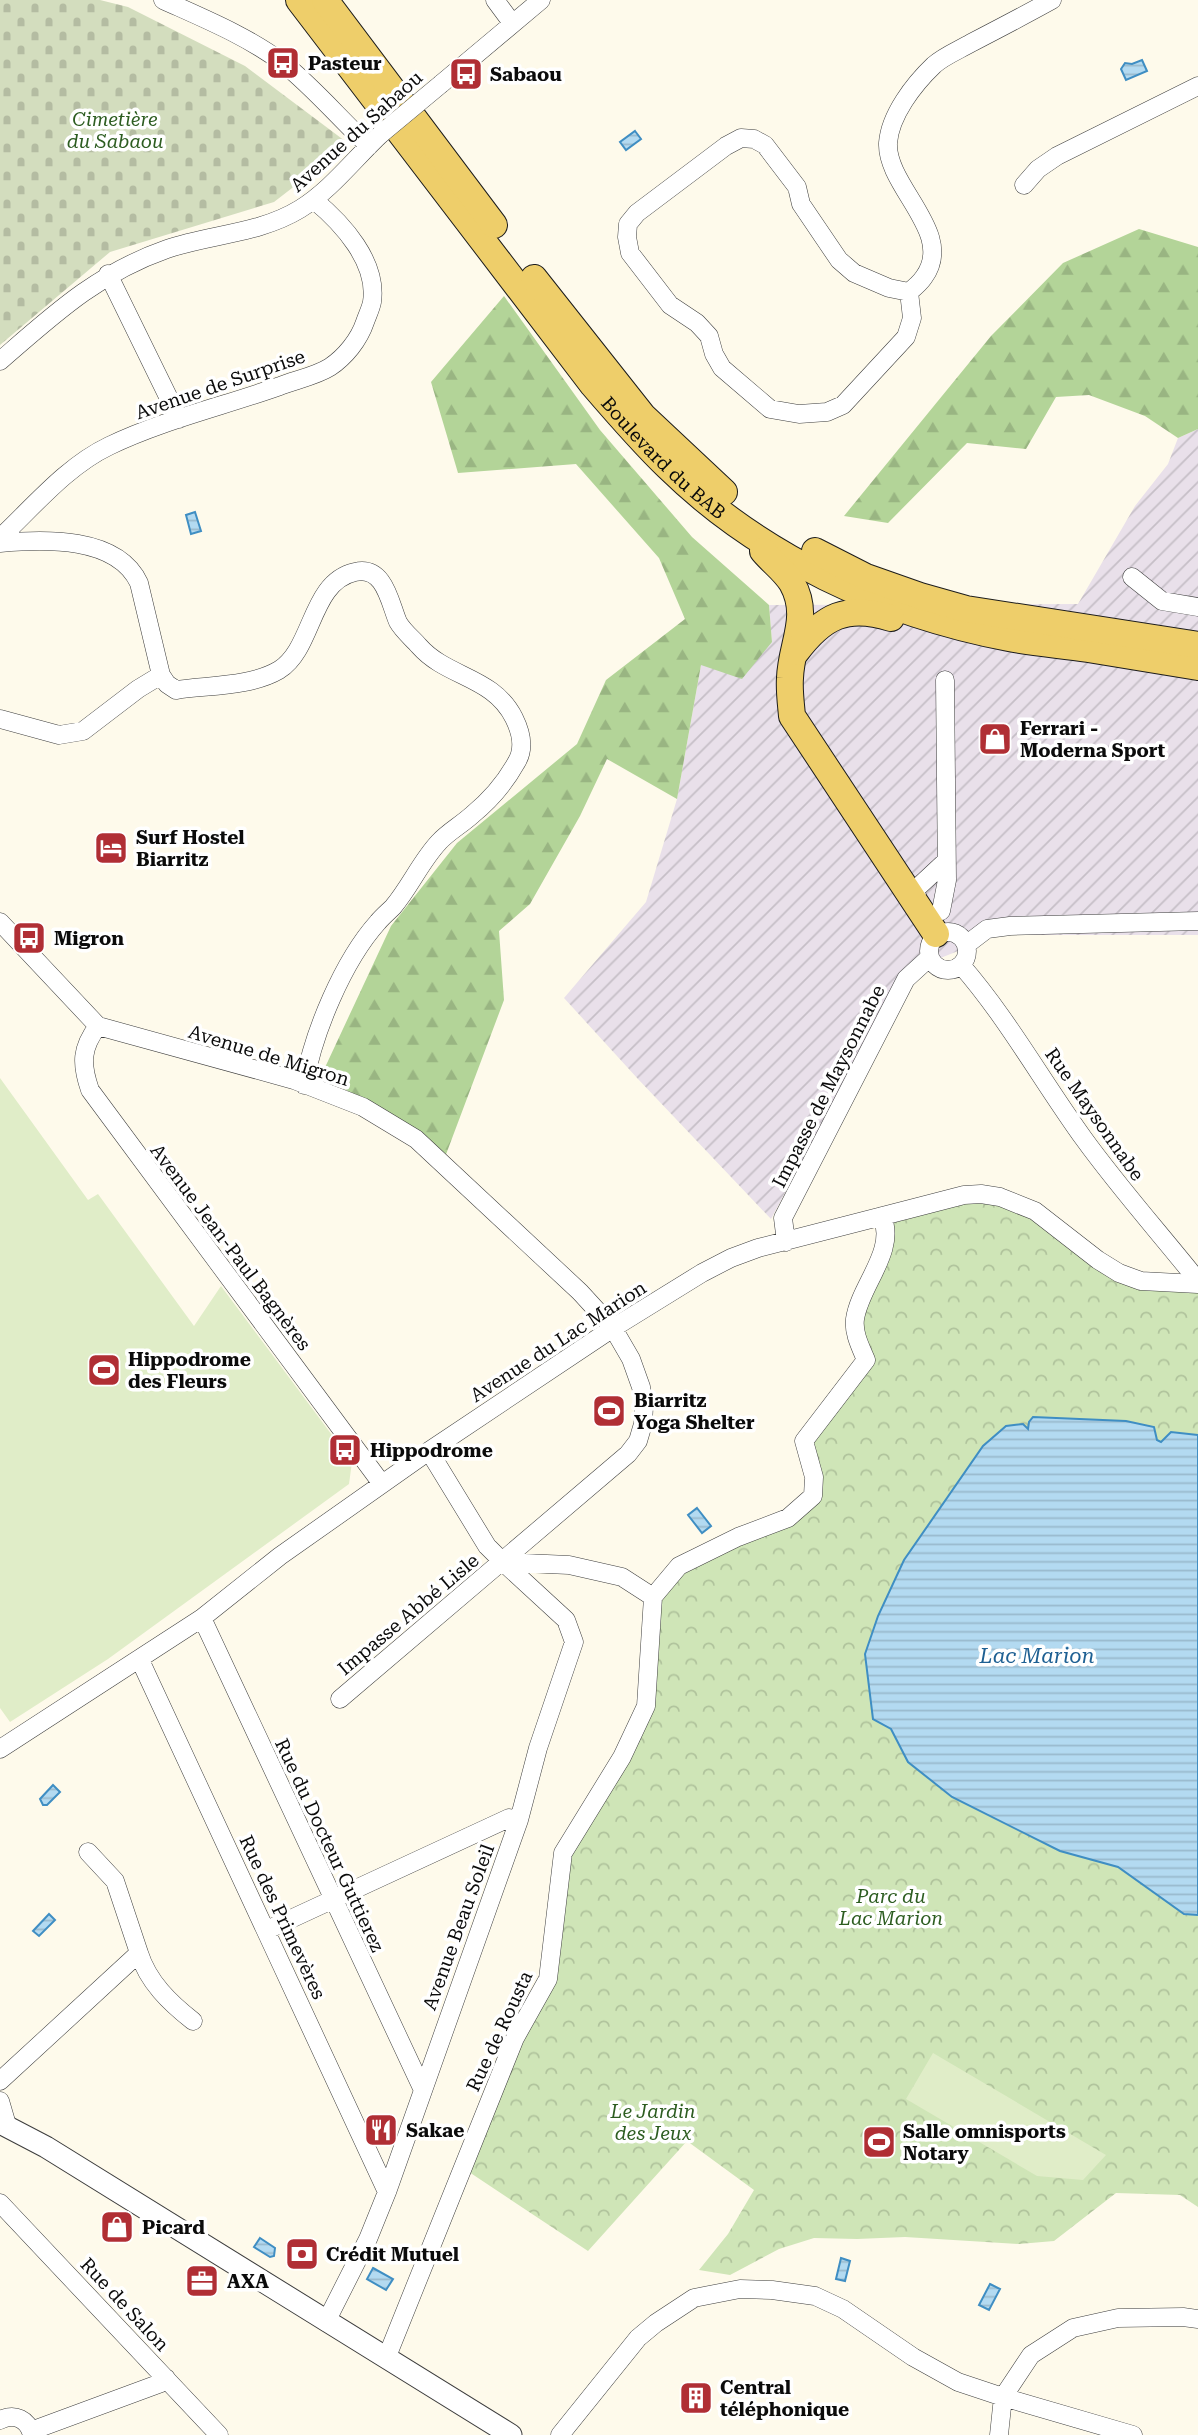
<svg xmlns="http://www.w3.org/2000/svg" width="1198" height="2435" font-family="'Roboto Serif',serif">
  <defs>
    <pattern id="industrial-furrows" width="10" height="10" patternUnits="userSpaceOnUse" patternTransform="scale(1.75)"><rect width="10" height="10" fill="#e9e0ea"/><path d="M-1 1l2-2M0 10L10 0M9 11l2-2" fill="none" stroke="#c6bfc7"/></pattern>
    <pattern id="forest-firs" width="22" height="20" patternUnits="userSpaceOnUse" patternTransform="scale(1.75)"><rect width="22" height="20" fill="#b3d498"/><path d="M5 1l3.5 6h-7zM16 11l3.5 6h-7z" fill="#99b582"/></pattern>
    <pattern id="cemetery-stones" width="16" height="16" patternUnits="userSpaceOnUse" patternTransform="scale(1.75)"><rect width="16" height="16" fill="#d3ddbe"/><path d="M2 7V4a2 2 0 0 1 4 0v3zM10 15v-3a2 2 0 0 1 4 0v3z" fill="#b4bca2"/></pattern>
    <pattern id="park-crowns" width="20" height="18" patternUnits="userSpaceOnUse" patternTransform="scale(1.75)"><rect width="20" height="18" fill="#cfe5b7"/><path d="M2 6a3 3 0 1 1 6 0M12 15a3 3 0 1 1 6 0" fill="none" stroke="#b0c39c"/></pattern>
    <pattern id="water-rules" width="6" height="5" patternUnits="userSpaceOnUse" patternTransform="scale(1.75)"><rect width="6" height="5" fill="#b3daf1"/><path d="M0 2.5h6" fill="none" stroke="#99bacd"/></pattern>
  </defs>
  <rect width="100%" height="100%" fill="#fefaeb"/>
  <path fill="url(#industrial-furrows)" d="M1198,429V935H998L903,973L771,1219L638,1079L564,998L646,902L677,799L701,665L772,642L769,605L1078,604L1135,506L1168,464L1178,438Z"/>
  <path fill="url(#forest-firs)" d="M1139,229L1198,247V429L1178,438L1145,416L1089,395L1056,397L1026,449L967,443L888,523L844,516L991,336L1063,263Z
    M504,296L600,430L692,537L769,605L772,642L742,679L701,665L677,799L607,759L580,816L530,904L499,931L504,1000L445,1157L398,1119L321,1076L391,926L457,843L577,744L606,680L685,619L659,558L576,464L458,473L431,382Z"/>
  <path fill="url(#cemetery-stones)" d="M0,0H100L128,7L245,66L349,144L274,202L110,252L0,345Z"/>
  <path fill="url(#park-crowns)" d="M1000,1197L1119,1273L1198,1284V2207L1180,2195L1116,2193L1054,2241L1019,2244L905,2237L857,2239L814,2238L779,2249L730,2275L699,2270L728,2234L754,2190L687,2141L588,2251L463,2168L548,1979L563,1853L646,1706L653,1597L679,1566L813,1496L804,1441L866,1361L857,1336L886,1242L882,1216Z"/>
  <path fill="#e0edc8" d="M0,1078L88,1200L98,1194L194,1326L221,1286L352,1462L349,1484L108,1659L10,1722L0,1708Z
    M933,2053L1106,2155L1083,2180L1037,2176L906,2099Z"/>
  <path fill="url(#water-rules)" stroke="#3f8ec3" stroke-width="2" d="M1142,60L1147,71L1126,80L1121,69L1125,63L1132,64Z
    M635,131L641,139L626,150L620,142Z
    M195,512L201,531L191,534L186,515Z
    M1033,1417L1126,1421L1154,1427L1157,1440L1161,1442L1171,1432L1198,1435V1915L1184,1914L1118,1867L1060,1851L952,1797L908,1762L891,1729L873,1719L865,1654L878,1616L904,1560L983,1446L1006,1426L1023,1424L1028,1429L1029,1422Z
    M697,1508L711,1526L702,1533L688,1515Z
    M53,1785L60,1792L47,1805H43L40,1799Z
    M49,1914L55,1920L39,1936L33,1931Z
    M260,2238L275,2248L274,2256L270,2257L254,2247Z
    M841,2258L850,2261L845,2281L836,2279Z
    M373,2268L393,2279L386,2290L367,2279Z
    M990,2284L1000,2289L989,2310L979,2305Z"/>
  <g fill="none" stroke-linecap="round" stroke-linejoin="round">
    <defs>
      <path id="minor" d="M163,0C205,19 247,36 283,63C314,88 340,119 369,146
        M495,0L512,23
        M441,84L541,0
        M1024,185L1038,169L1057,156L1198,86
        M108,274L179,419
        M909,292L912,318L906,337L843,405L827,412L799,414L770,409L722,368L714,354L709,336L697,323L670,305L630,253L627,237L628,224L637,213L726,146L741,138L754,139L765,145L797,187L801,204L839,260L854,273L889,288L909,292C914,288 920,283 924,277C956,233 886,187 888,143C890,115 914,84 934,65C944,56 959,50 971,43C998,29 1025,15 1052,0
        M0,361C54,314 98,273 167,249C211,234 259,234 300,209C331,190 355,158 382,133
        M0,538C34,506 67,466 109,446C163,420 224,406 280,386C295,380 316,376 330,367C345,357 359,340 365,322C367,316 371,308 372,302C378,262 342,223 314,200
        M0,543C44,539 117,536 139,583L161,675L167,684L176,690C208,685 250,687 279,670C314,648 310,582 355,572C385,565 390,604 398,622C403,631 413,639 419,646C447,678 493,676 514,718C521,732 525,749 516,763C505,783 489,801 472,815C461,825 448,832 439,842C421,861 410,887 393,907C388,912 382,917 378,922C343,961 313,1033 304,1085
        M1132,577L1162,601L1198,607
        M0,719L59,735L83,731L138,689L161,675
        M916,904L917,888L946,861
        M941,911L947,880L945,680
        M0,922L98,1026L294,1080L363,1107L416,1139L580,1292L613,1328L631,1359L641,1387L644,1405L643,1424L638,1441L628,1454L340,1699
        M929 951a19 19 0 1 1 38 0a19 19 0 1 1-38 0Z
        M966,945L987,929L1010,926L1198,921
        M961,965C1008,1019 1042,1081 1084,1139C1118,1186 1157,1230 1194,1276L1198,1284
        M98,1026C81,1048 81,1064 90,1090L382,1484
        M786,1242L783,1218L906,979L929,958
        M429,1451L487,1546L503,1562L569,1565L622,1577L653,1597
        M653,1597L679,1566L738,1537L788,1518L813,1496L814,1477L804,1441L866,1360C861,1348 853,1333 855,1319C860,1285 897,1251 882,1216
        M202,1618L422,2088
        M140,1660L387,2192
        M0,1749L202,1618L280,1556L429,1451L613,1328L702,1273L731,1258L758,1248L906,1210L964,1195L981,1194L1000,1197L1035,1211L1098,1260L1119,1273L1141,1281L1198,1284
        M267,1930L509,1818L519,1820
        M139,1953C148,1982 170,2003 193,2021
        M0,2081L139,1953L115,1881L88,1852
        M0,2101L7,2125
        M0,2203L219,2435
        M326,2322L368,2239L387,2192L519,1820L538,1748L574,1642L566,1620L503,1562
        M386,2359L515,2038L548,1979L563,1853L622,1757L646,1706L653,1597
        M0,2420C15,2413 28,2419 32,2435
        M31,2431L161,2383L166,2378
        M560,2435L638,2338L656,2323L694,2298L740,2289L772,2290L815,2296L843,2309L913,2357L958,2382L1003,2397L1133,2435
        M999,2435L1003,2397L1031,2355L1073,2328L1118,2318L1183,2317L1198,2319"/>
      <path id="tertiary" d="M0,2123L46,2147L511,2435"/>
      <g id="primary">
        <path id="s1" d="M299,0L593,385C617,413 641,441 668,467C760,557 883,614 1009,638C1035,643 1062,645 1088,649C1125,655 1161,661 1198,667"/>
        <path d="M325,0L494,225"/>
        <path d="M534,278L643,416L724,492"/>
        <path d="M763,551C773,563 784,570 792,583C811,617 791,644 790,678C789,690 791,704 792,716L936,934"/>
        <path d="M815,551L866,577L920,596L966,609L1198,645"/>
        <path d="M796,652C823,616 847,604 891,618"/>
      </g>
    </defs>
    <use href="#minor" stroke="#3e3e3e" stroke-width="19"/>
    <use href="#tertiary" stroke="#3e3e3e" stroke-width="23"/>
    <use href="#primary" stroke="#1c1c1c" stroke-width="28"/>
    <use href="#minor" stroke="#fff" stroke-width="18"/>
    <use href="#tertiary" stroke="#fff" stroke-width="21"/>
    <use href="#primary" stroke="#eece6a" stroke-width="26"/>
    <defs>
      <path id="minor-bridge" d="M382,133L441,84"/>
    </defs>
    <use href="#minor-bridge" stroke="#3e3e3e" stroke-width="19" stroke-linecap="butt"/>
    <use href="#minor-bridge" stroke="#fff" stroke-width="18"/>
  </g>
  <defs>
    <symbol id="bus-square" viewBox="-11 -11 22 22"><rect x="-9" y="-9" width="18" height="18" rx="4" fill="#b02e34" stroke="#fff"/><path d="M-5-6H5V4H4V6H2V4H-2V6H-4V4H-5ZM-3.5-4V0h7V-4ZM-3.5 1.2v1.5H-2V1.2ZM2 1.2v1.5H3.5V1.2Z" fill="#fff"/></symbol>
    <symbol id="shop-square" viewBox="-11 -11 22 22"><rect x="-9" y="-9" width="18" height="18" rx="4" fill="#b02e34" stroke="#fff"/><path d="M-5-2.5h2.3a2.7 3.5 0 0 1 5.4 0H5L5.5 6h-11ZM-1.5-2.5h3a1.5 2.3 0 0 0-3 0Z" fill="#fff"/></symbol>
    <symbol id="hotel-square" viewBox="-11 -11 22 22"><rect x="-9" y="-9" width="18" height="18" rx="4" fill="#b02e34" stroke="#fff"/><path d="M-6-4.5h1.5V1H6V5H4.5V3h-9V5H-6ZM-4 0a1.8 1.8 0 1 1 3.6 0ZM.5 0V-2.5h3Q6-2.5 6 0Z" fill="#fff"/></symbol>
    <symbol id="stadium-square" viewBox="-11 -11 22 22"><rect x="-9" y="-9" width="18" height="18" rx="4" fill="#b02e34" stroke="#fff"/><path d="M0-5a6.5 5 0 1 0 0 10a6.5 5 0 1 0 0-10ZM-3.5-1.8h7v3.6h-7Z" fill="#fff"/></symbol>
    <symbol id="restaurant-square" viewBox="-11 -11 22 22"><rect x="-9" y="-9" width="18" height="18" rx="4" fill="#b02e34" stroke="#fff"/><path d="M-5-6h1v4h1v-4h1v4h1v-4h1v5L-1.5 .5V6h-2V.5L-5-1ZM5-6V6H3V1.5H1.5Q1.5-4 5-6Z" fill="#fff"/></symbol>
    <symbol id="bank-square" viewBox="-11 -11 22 22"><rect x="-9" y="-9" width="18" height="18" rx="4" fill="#b02e34" stroke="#fff"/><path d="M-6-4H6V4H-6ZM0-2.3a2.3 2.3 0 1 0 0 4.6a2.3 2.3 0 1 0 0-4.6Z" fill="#fff"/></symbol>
    <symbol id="office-square" viewBox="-11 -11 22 22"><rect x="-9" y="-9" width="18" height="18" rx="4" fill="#b02e34" stroke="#fff"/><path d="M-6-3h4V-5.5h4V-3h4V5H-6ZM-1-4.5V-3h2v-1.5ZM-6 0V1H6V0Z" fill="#fff"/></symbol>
    <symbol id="building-square" viewBox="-11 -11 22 22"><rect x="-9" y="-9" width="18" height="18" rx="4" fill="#b02e34" stroke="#fff"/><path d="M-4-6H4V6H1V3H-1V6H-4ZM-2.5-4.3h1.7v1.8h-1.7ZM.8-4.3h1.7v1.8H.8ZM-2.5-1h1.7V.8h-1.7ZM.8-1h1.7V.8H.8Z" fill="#fff"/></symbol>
  </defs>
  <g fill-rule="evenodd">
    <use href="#bus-square" x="264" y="44" width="38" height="38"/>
    <use href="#bus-square" x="447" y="55" width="38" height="38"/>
    <use href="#shop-square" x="976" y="720" width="38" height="38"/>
    <use href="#hotel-square" x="92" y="829" width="38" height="38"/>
    <use href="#bus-square" x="10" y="919" width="38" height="38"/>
    <use href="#stadium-square" x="85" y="1351" width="38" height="38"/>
    <use href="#stadium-square" x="590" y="1392" width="38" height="38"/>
    <use href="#bus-square" x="326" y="1431" width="38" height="38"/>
    <use href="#restaurant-square" x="362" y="2111" width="38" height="38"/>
    <use href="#stadium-square" x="860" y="2123" width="38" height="38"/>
    <use href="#shop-square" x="98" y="2208" width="38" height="38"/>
    <use href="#bank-square" x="283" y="2235" width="38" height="38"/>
    <use href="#office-square" x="183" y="2262" width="38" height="38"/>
    <use href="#building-square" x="677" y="2379" width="38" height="38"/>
  </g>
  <g text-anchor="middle" stroke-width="7" stroke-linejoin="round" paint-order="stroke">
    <g font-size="19" font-weight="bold" fill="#0b0b0b" stroke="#fff" text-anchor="start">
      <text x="308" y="70">Pasteur</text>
      <text x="490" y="81">Sabaou</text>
      <text x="1020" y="735">Ferrari -<tspan x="1020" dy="22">Moderna Sport</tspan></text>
      <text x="136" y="844">Surf Hostel<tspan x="136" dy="22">Biarritz</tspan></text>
      <text x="54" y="945">Migron</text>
      <text x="128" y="1366">Hippodrome<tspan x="128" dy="22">des Fleurs</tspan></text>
      <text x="634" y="1407">Biarritz<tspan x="634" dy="22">Yoga Shelter</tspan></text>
      <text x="370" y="1457">Hippodrome</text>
      <text x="406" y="2137">Sakae</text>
      <text x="903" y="2138">Salle omnisports<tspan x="903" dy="22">Notary</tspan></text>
      <text x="142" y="2234">Picard</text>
      <text x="326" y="2261">Crédit Mutuel</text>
      <text x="227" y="2288">AXA</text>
      <text x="720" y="2394">Central<tspan x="720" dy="22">téléphonique</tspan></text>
    </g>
    <g font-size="19" font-style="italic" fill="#2d5d21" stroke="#fff">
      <text x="115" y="126">Cimetière<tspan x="115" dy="22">du Sabaou</tspan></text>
      <text x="891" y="1903">Parc du<tspan x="891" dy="22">Lac Marion</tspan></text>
      <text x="653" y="2118">Le Jardin<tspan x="653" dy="22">des Jeux</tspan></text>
    </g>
    <g font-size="19" fill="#0b0b0b" stroke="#fff">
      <text transform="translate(356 131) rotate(-42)" y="7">Avenue du Sabaou</text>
      <text transform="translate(220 384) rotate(-19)" y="7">Avenue de Surprise</text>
      <text dy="7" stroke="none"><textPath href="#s1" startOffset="586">Boulevard du BAB</textPath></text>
      <text transform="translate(269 1055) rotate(17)" y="7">Avenue de Migron</text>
      <text transform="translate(828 1086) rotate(-63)" y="7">Impasse de Maysonnabe</text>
      <text transform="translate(1095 1114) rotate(55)" y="7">Rue Maysonnabe</text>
      <text transform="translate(231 1247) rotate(53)" y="7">Avenue Jean-Paul Bagnères</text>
      <text transform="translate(558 1341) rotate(-33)" y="7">Avenue du Lac Marion</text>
      <text transform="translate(408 1614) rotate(-40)" y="7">Impasse Abbé Lisle</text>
      <text transform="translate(330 1845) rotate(65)" y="7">Rue du Docteur Guttierez</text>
      <text transform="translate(283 1917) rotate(65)" y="7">Rue des Primevères</text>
      <text transform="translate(458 1927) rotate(-70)" y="7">Avenue Beau Soleil</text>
      <text transform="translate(499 2031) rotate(-65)" y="7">Rue de Rousta</text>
      <text transform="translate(125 2304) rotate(47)" y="7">Rue de Salon</text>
    </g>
    <g font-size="21" font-style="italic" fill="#1e6093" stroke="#fff">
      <text x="1037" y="1663">Lac Marion</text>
    </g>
  </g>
</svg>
